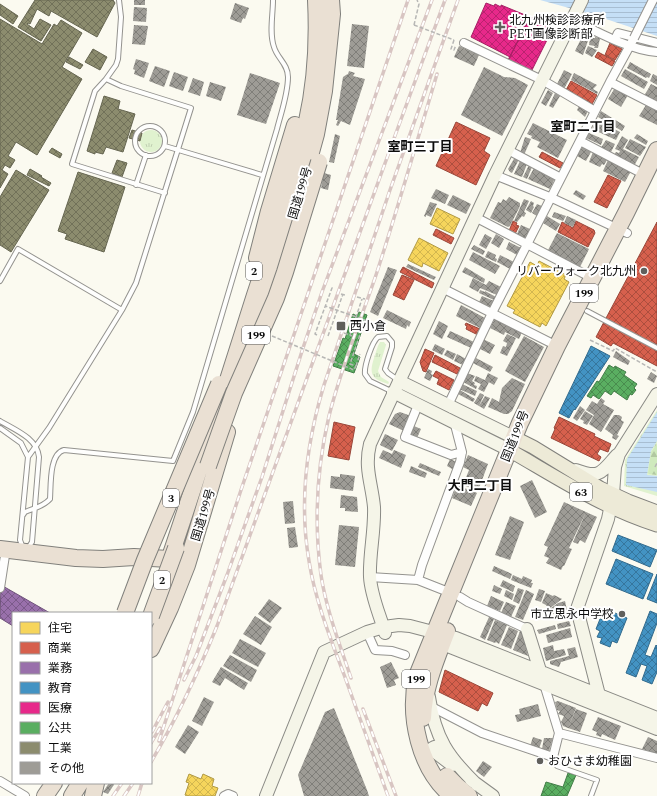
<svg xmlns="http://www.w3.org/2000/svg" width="657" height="796" font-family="Spectral,'Noto Sans JP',serif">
  <defs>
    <pattern id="grass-tufts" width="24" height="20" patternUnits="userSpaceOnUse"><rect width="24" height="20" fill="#e0f2cf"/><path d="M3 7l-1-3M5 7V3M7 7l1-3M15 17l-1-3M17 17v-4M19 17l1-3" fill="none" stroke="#bfceb1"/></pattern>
    <pattern id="forest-firs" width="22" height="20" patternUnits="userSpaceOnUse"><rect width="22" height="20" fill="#cfeabd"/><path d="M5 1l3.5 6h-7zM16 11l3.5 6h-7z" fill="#b1c8a1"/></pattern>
    <pattern id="water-rules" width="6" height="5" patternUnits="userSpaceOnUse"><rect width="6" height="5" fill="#c5dff6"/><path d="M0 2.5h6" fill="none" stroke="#a8bed2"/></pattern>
    <pattern id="homes-cross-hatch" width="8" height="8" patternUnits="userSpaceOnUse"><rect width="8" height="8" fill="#f6d55c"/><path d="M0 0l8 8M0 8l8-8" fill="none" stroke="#d2b64f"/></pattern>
    <pattern id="shops-cross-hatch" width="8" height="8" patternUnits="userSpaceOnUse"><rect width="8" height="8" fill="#d6604d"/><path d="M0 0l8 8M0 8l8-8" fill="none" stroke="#ac4e3e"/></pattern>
    <pattern id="offices-cross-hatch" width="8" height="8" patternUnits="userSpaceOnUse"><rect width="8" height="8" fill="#9970ab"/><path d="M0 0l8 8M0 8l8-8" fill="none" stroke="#7b5a8a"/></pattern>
    <pattern id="schools-cross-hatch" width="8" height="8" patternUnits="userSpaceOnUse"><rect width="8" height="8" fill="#4393c3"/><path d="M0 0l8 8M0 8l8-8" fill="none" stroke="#36769d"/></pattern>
    <pattern id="health-cross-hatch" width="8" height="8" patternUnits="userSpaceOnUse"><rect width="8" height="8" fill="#e7298a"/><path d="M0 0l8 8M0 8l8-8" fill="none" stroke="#ba226f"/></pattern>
    <pattern id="public-cross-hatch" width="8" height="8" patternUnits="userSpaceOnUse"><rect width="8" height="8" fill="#5aae61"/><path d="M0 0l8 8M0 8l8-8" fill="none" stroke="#498c4e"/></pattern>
    <pattern id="industry-cross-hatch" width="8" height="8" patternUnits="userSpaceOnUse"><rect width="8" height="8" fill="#8c8c6e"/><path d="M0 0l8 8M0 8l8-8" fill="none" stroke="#717159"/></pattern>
    <pattern id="building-cross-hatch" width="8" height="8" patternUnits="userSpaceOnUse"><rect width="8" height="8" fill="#9e9c96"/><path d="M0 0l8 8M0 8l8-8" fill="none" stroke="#7f7e79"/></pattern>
  </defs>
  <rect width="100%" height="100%" fill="#fbfaf0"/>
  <path fill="url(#grass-tufts)" d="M140 141a11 11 0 1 1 22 0a11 11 0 1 1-22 0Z
    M380,342H384L386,345L378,371L381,377L389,382L388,384C371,379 369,374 374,358C376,352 377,347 380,342Z
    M657,410V496L624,486L625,460Z"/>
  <path fill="url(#forest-firs)" d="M657,444V475L649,474L648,473L651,452Z"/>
  <path fill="url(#water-rules)" d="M540,0H657V36L591,14Z
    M657,412V441L651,451L647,475L657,476V492L626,485L627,459Z"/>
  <path fill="url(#homes-cross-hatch)" stroke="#b09944" d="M437,208L460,219L453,234L430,224Z
    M419,238L448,253L439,271L423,263L422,267L408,260Z
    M539,261L566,275L564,279L569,282L546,326L542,323L540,327L513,313L515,310L507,306L530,262L537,266Z
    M189,774L201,779L203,774L214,779L212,786L218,788L215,796H187L185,795L189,783L186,782Z"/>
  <path fill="url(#shops-cross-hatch)" stroke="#99473a" d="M610,43L622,49L615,60L605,55Z
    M598,52L615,61L612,66L595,57Z
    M571,81L597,95L592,104L566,90Z
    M456,122L490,138L484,151L490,155L476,185L436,166Z
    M542,152L563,163L560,168L539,157Z
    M608,175L621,181L607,208L594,202Z
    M513,221L517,223L516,225L519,226L515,234L509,231Z
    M576,221L594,230L595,233L588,247L558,232L562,222L573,228Z
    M657,222V366L613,343L611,346L596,337Z
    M436,229L454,238L451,244L433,235Z
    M403,267L434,283L432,288L400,272Z
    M402,275L414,280L404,300L393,295Z
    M466,323L480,329L478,335L466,329L467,326L465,325Z
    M425,349L434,353L426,372L423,371L420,362Z
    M435,355L460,368L457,374L432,362Z
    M436,371L454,380L449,390L437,384L439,379L433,376Z
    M559,417L595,434L594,436L611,444L608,452L600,449L597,454L601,457L599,461L551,438L555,429L554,428Z
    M334,422L355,427L349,460L328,456Z
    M445,670L493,693L487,706L482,703L478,711L439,692Z"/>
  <path fill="url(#offices-cross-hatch)" stroke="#6f527b" d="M1,585L50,613H13V626L0,618Z"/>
  <path fill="url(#schools-cross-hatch)" stroke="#326a8c" d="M591,346L610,356L575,410L574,409L569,418L559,413Z
    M618,535L657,550L650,567L612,551Z
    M616,559L653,574L643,599L606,584Z
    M657,574V603L647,599Z
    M610,611L627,618L617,643L612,641L610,647L600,643L602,638L597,637L600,631L596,629L600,619L606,621Z
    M650,611L657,614V623L645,655L651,657L656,645L657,646V672L652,684L642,680L647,666L641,664L636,677L626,673Z"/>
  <path fill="url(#health-cross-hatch)" stroke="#a52064" d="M486,3L494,6L495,4L501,7V5L530,17L510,57L471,37Z
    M530,17L553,28L531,72L508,60Z"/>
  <path fill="url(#public-cross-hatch)" stroke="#437d48" d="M359,312L367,315L354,354L360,357L354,373L333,366L343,338L345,339L353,314L357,316Z
    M609,365L614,368L615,366L626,372L624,375L637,384L634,388L636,390L632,395L630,394L627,400L614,391L611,395L605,391L599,399L593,395L591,398L587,396L597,381L599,382Z
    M568,773L576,775L567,796H541L546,782L563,787Z"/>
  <path fill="url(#industry-cross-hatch)" stroke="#666651" d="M35,0H113L115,3L97,37L51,11L49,16L37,9L30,24L28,23L27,24L34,29L40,19L51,25L41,41L18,27Z
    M0,4L18,16L13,24L0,15Z
    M0,19L42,44L54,24L57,26L61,20L82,33L62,67L82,79L37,155L16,142L8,156L15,160L10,168L5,165L2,170L8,174L0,188Z
    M93,49L107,57L100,70L85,62Z
    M69,57L83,65L80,69L66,62Z
    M104,96L120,101L118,109L135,114L123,152L106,147L103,154L95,152V154L87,151Z
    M132,130L142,133L140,141L129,138Z
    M52,148L62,154L60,158L49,152Z
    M117,160L127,163L122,177L112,173Z
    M30,169L42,176L41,177L51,183L49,186L27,175Z
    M16,170L49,190L11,252L0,245V197Z
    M78,172L125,187L104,252L65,239L67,234L58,231Z"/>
  <path fill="url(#building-cross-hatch)" d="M134,0H145V5H134Z
    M235,3L249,8L245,19L243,18L241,23L230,19Z
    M134,7L147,8L146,22L133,21Z
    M352,24L369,26L364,68L347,66Z
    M134,25L148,26L145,45L132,44Z
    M586,33L590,35L583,55L575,51L583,35Z
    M595,37L600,38L598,48H594L595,46L589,45L590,38H595Z
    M459,46L479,55L474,66L454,57Z
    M588,46L597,50L592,57L585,53Z
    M136,59L149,63L144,78L134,74L135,70L133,69Z
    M630,62L651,74L649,78L647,77L646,78L627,68Z
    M155,66L170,71L164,87L149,81Z
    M484,67L504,77L515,78L528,85L502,136L461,115Z
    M625,69L648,82L644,89L621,76Z
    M564,70L572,74L564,89L557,84Z
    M349,71L355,73L353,76L365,79L350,125L341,121L338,126L336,125L338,120H336L343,77L346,75L348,74Z
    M174,72L188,77L183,91L169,86Z
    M250,73L280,83L266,124L237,115Z
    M574,73L597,85L593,89L598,92L597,94L571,80Z
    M653,74L657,76V85L650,81Z
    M193,78L204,82L200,96L188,92Z
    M210,82L226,87L221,101L206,96Z
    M651,84L657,87V103L644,96Z
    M615,88L628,95L621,107L608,99Z
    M548,90L553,93L546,106L541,103Z
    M555,93L560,96L553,108L549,106Z
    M646,105L657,111V125L639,116Z
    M579,106L588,111L585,117L577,110Z
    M601,111L625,126L622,131L598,117Z
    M597,120L620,132L616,140L592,129Z
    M533,123L567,140L558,158L537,147L540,142L531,138L532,136L527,134Z
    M589,133L603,139L601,145L586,138Z
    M335,134L340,136L334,163L329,162Z
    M637,134L648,141L646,145L634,138Z
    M622,136L628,140L623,149L639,157L634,166L614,155L616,152L619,153L620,151L615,149Z
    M525,137L531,139L524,155L520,153Z
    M630,139L646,147L640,156L625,148Z
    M606,140L615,144L610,154L600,149Z
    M582,147L591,152L586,161L577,156Z
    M593,152L607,160L604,165L602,164L600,167L589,162Z
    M515,157L519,159L512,173L510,172L508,169Z
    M608,160L631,171L625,182L603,171Z
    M520,161L527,164L522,177L514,174Z
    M529,165L532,167L527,179L523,177Z
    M534,168L555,178L550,189L528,179Z
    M324,173L331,175L328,190L321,188Z
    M436,189L449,195L445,204L431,198Z
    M576,190L586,196L583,200L573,194Z
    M453,195L471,204L466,214L447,205Z
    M509,197L520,203V206L510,226L508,227L490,218L498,202L501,203L503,199L506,201Z
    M524,199L529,201L524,212L526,213L524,217L522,216L517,222L514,221Z
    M531,201L534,203L533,206L534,207L531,213L526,210Z
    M430,202L437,204L431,217L426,215V217L424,216Z
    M537,204L542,206L537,216L532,213Z
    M554,212L566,216L563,221L552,217Z
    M547,216L560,224L556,231L543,223Z
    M567,216L576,220L573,227L564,223Z
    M521,225L530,229L525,239L517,234Z
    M557,233L589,249L579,269L547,252Z
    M485,234L492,238L486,249L479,245Z
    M496,234L504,239L499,248L491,243Z
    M509,242L521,248L517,255L506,249Z
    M474,245L485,251L483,255L471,249Z
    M488,251L496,255L495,258L497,259L496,262L485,257Z
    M473,252L500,266L495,274L469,260Z
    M500,255L514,262L510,269L497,262Z
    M408,264L436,277L434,280L406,267Z
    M388,267L397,270L378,316L370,312Z
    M465,267L485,279L484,283L462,272Z
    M473,278L486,285L489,281L501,287L497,295L480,288L478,292L469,287Z
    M480,290L485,292V291L496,297L494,300L479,293Z
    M482,296L494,301L491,308L479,302Z
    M461,305L485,318L480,328L456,316Z
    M387,310L411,322L409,327L407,325L406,329L383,318Z
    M495,318L522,332L519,339L505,332L504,335L490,328Z
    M439,321L448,326L442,339L433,334Z
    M450,331L474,342L471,348L447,337Z
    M507,334L516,338L507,356L500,353L503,346L506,347L507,343L503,341Z
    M524,336L544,347L525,382L505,371Z
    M483,339L495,345L490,354L478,348Z
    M435,344L445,349L442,355L432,350Z
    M447,350L456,354L453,360L444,355Z
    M616,351L623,356L620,361L613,357Z
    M457,354L466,359L463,365L454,361Z
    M623,356L630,361L628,365L620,361Z
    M476,358L493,367L490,372L473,363Z
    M428,369L432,371L431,374L433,375L430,381L424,378Z
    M651,372L657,376L654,383L647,379Z
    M467,373L475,376L472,381L475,383L474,385L477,386L476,389L463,382Z
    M488,373L498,378L494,385L485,380Z
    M476,376L489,382L484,392L478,389L481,384L474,381Z
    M512,378L525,384L512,411L508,414H504L488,407L492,398L499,402L502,388Z
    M462,384L477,391L475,396L459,389Z
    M460,390L475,399L473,402L458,394Z
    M480,393L484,395L479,406L474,403Z
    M485,396L490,398L484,409L479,406Z
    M601,398L605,401L603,404L614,410L601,432L589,424L594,415L586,410L592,401L597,404Z
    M580,406L585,410L577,421L573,418Z
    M585,411L593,416L587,425L583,423L584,421L580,419Z
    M400,412L411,416L404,431L389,424L395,414Z
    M614,415H619L622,417L621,420L624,422L617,435L619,436L616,440L612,438L613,435L605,429Z
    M414,426L421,429L417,438L410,435Z
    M385,434L398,440L392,451L380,445Z
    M383,450L392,454L394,450L406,455L401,468L379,458Z
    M468,455L488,464L478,491L463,485L469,470L463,467Z
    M450,459L457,462L454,470L447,466Z
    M420,463L441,472L439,476L418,467Z
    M411,466L427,473L425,478L409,472Z
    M340,474L355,476L353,491L330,488L331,476L340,477Z
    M532,480L547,512L535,518L520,486Z
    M457,485L477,493L471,506L452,498Z
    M341,495L357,497L358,512L345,511V508H340Z
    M293,501L295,523L285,524L283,502Z
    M564,502L586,512L569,548L572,549L564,566H563L561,570L546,563L549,558L544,556L548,547L544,545Z
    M586,512L597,517L585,543L580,540L578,544L573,542Z
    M510,516L524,522L510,560L495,555Z
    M339,525L359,527L355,567L335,565Z
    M295,527L298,547L289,548L287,528Z
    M494,566L512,574L510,579L492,571Z
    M513,575L522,579L523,576L532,580L531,583H533L531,588L511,580Z
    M503,580L515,586L513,592L500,586Z
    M494,585L502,589L500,594L492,591Z
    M518,588L524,590L519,604L513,601Z
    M539,589L545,591L541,602L535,600Z
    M506,590L514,594L512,600L504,596Z
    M526,590L534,594L523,620L515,617Z
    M546,593L553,596L554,595L562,599L549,609L546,605L542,603Z
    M491,596L504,602L500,611L487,606Z
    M269,599L282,608L270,623L258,614Z
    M565,601L567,610L552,614L550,609L558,603Z
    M506,602L516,606L511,617L501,613Z
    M255,616L272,627L261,645L243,634Z
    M489,617L494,619L485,640L480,637Z
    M495,620L507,625L499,644L496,642L495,643L487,640Z
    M569,621L571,626L558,629L557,624Z
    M555,625L556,629L539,634L537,630Z
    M509,627L518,631L511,649L501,645Z
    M570,628L572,637L548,643L546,635Z
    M520,631L522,632L528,656L513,650Z
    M240,639L266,653L258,667L232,653Z
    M553,645L554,651L564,649L566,655L546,661L543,648Z
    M575,647L578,657L561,662L559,667L550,664V661L569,656L567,649Z
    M230,655L257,670L251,682L223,666Z
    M391,662L399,678L394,680L396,685L387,688L380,667Z
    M221,667L248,683L244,690L225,678L220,686L212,682Z
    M204,697L214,702L202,726L192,721Z
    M558,701L576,708L568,728L563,726L561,722L564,716L558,714L560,711L557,710L555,702Z
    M538,704L541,716L517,722L515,715L520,714L519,709Z
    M334,708L367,790L369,796H304L298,775L325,712Z
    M576,709L587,713L580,732L568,728Z
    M598,717L621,726L615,740L602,734L601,737L596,735L597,732L592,730Z
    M188,725L199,732L185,754L175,747Z
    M533,737L542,740L539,749L530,746Z
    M648,737L657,741V754L642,749Z
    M544,738H553L549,751L542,749Z
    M483,761L492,767L484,777L476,771Z
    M109,783H115L108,794L103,792Z"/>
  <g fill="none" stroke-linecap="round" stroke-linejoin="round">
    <defs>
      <path id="lane" d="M106,79L95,91L72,164L165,193
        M135 141a15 15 0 1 1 30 0a15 15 0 1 1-30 0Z
        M165,146L262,175
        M136,185L146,155
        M0,281L18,249L122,310
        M587,311L657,348
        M391,391L370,381L365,374C364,366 372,342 378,337L387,336L392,342V347L385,369L388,373L398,380
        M0,421C15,430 37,438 39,457L32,542L28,548
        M0,428L21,443L28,457L20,540L23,548
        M28,457L49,428L122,310L136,283L191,108L121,86L106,79L116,65L118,59L121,17L119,0
        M23,515L25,512C34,508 43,507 50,499C51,485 49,454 64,450L173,461L193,412L277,129C281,113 288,94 288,77C288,64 277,58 274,47C269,33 273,15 273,0
        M553,757L556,761L557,766L597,780L591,796"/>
      <path id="street" d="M573,20C597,32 630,50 657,52
        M617,35L618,33L657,43
        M464,43L542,80L595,111
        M610,82L657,106
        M580,141L645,175
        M508,150L561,178
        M495,175L552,198L627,233
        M475,217L592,278
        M442,288L557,346
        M418,405L405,437L451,455L462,452
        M452,409L450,401L492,313L610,82L634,38
        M370,577L418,580L451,593
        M418,580L422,565L460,462L462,452L454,421
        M0,588L6,549
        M460,597L468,602L527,629
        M367,632L375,650L392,651L405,655
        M430,706L482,733L553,757L559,733L544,684
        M559,733L657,758
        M0,781L25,796
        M224,796L228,794L233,796"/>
      <path id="secondary" d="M399,381L513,437
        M393,392L509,450
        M576,470C600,479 601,473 617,455
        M527,629L542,677
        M385,633C380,615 371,596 370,577C369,554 375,531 374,507C372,484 364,468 370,444L495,175L582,0
        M435,641L657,729
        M429,697C435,738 448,757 477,785
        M595,704L599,695L577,609L608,519L613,494L615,467L619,454L657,394
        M447,752C443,747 437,744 431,749L452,765
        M471,780L493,796
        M266,796L324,652L367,632L384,627L399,625L410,626L456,638L657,718"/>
      <path id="primary" d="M513,437L533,447L600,488L628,501L657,512
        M509,450C558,478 603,508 657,525"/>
      <path id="highway" d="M257,258L269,211L295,125
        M258,325L298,199L316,134L324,91L332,14L331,0
        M0,549L76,558L103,559L134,557L169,559L179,562
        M169,560C199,472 227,383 255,295C274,237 295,180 307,121C316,81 318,40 316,0
        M151,649L170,608L187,565L227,432
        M423,718C424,687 436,660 447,631
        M447,776L456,785L469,796
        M45,796L54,783
        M72,796L80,783
        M93,796L96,783
        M452,796C419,769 408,716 417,676L520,423L557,346L626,213L657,150"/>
    </defs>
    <use href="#lane" stroke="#94938f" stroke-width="6"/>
    <use href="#street" stroke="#94938f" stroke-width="10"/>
    <use href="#secondary" stroke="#8a8a85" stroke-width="14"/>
    <use href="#primary" stroke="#81807c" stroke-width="15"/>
    <use href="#highway" stroke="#81807c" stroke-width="18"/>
    <path stroke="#b7b7b5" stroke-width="1.5" stroke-dasharray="4 2" stroke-linecap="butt" d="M414,25L419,4L417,0
      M454,40L451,49L454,50L456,45
      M341,294L345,295
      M357,297L365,299
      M344,333L352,336
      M317,335L315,334L332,288L334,289
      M350,335L362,299
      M328,336L343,294
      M590,340L613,351L615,348L657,372
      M356,366L360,354
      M655,467L657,463"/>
    <use href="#lane" stroke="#fefefd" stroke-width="4"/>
    <use href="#street" stroke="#fefefd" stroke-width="8"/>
    <use href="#secondary" stroke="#f5f5e8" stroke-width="12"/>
    <use href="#primary" stroke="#edead7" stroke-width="13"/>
    <use href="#highway" stroke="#eae0d3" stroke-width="16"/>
    <defs>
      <path id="rail" d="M351,678C340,645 326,609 321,575C314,523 317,467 329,416C341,368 360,322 376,275C398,208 417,141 437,74
        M184,680L196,656L227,575L262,477L303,348L322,292L432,0
        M363,709L396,796
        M152,732L168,702
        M159,741L241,490L408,0
        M151,743L160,728
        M151,762C177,718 198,673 217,626L396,133L445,0
        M113,796L122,783
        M124,796L133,783
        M138,796L142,783
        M388,796C375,761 363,726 350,691C335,649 316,606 309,561C299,503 307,441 324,385L390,190L458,0"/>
    </defs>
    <use href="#rail" stroke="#d8c5c2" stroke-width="3.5"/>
    <use href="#rail" stroke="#fff" stroke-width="2" stroke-dasharray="6" stroke-linecap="butt"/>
    <defs>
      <path id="street-bridge" d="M634,38L653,0"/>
      <path id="highway-bridge" d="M208,466L234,393L276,298L285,272L319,162
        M125,613L145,560L219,384
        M151,616L176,548"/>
    </defs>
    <use href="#street-bridge" stroke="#94938f" stroke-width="10" stroke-linecap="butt"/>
    <use href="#highway-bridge" stroke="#81807c" stroke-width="18" stroke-linecap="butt"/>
    <path stroke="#b7b7b5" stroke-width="1.5" stroke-dasharray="4 2" stroke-linecap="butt" d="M414,25L454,40
      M272,336L354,370L356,366L350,364L365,320L325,306"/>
    <use href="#street-bridge" stroke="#fefefd" stroke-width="8"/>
    <use href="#highway-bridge" stroke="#eae0d3" stroke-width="16"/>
  </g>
  <g fill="#605f5c" stroke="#fff" stroke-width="1.5">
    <path d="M498 21h4v4h4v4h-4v4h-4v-4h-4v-4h4z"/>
    <circle cx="644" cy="271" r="4"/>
    <rect x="336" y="321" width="10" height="10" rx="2"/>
    <circle cx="622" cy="614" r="4"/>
    <circle cx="540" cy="761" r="4"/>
  </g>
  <g text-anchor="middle" stroke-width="4" stroke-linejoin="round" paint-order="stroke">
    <g fill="#fff" stroke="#555" stroke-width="1">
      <rect x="246" y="262" width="16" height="18" rx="3"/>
      <rect x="570" y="284" width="28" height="18" rx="3"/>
      <rect x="242" y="326" width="28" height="18" rx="3"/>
      <rect x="570" y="483" width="22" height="18" rx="3"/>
      <rect x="163" y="489" width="16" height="18" rx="3"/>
      <rect x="154" y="571" width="16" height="18" rx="3"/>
      <rect x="402" y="670" width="28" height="18" rx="3"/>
    </g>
    <g font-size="11" font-weight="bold" fill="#0c0c0c">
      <text x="254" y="275">2</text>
      <text x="584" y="297">199</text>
      <text x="256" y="339">199</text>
      <text x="581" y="496">63</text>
      <text x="171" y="502">3</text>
      <text x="162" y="584">2</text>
      <text x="416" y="683">199</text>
    </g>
    <g font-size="12" fill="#0c0c0c" stroke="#fff" text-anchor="start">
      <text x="509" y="24">北九州検診診療所<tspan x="509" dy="14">PET画像診断部</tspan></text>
      <text x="636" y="275" text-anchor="end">リバーウォーク北九州</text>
      <text x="350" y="330">西小倉</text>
      <text x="614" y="618" text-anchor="end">市立思永中学校</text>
      <text x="548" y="765">おひさま幼稚園</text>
    </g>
    <g font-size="12" fill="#0c0c0c" stroke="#fff">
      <text transform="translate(300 193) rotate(-73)" y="4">国道199号</text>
      <text transform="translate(515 436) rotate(-68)" y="4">国道199号</text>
      <text transform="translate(203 515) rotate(-73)" y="4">国道199号</text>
    </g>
    <g font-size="13" font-weight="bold" fill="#0c0c0c" stroke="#fff">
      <text x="583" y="131">室町二丁目</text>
      <text x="420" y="151">室町三丁目</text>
      <text x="480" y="490">大門二丁目</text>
    </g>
  </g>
  <rect x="12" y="612" width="140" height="172" fill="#ffffff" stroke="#9e9e9e"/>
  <rect x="20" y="622" width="20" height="12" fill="#f6d55c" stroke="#9e9e9e"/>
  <text x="48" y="632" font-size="12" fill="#0c0c0c">住宅</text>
  <rect x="20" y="642" width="20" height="12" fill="#d6604d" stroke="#9e9e9e"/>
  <text x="48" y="652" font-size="12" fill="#0c0c0c">商業</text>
  <rect x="20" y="662" width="20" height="12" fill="#9970ab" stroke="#9e9e9e"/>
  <text x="48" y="672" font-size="12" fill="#0c0c0c">業務</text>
  <rect x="20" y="682" width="20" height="12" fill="#4393c3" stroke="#9e9e9e"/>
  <text x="48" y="692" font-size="12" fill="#0c0c0c">教育</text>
  <rect x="20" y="702" width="20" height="12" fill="#e7298a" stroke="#9e9e9e"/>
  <text x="48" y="712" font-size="12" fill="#0c0c0c">医療</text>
  <rect x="20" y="722" width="20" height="12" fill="#5aae61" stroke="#9e9e9e"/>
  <text x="48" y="732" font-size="12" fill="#0c0c0c">公共</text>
  <rect x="20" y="742" width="20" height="12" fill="#8c8c6e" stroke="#9e9e9e"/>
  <text x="48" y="752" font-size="12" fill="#0c0c0c">工業</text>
  <rect x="20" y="762" width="20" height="12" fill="#9e9c96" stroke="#9e9e9e"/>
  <text x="48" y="772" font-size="12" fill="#0c0c0c">その他</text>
</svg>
